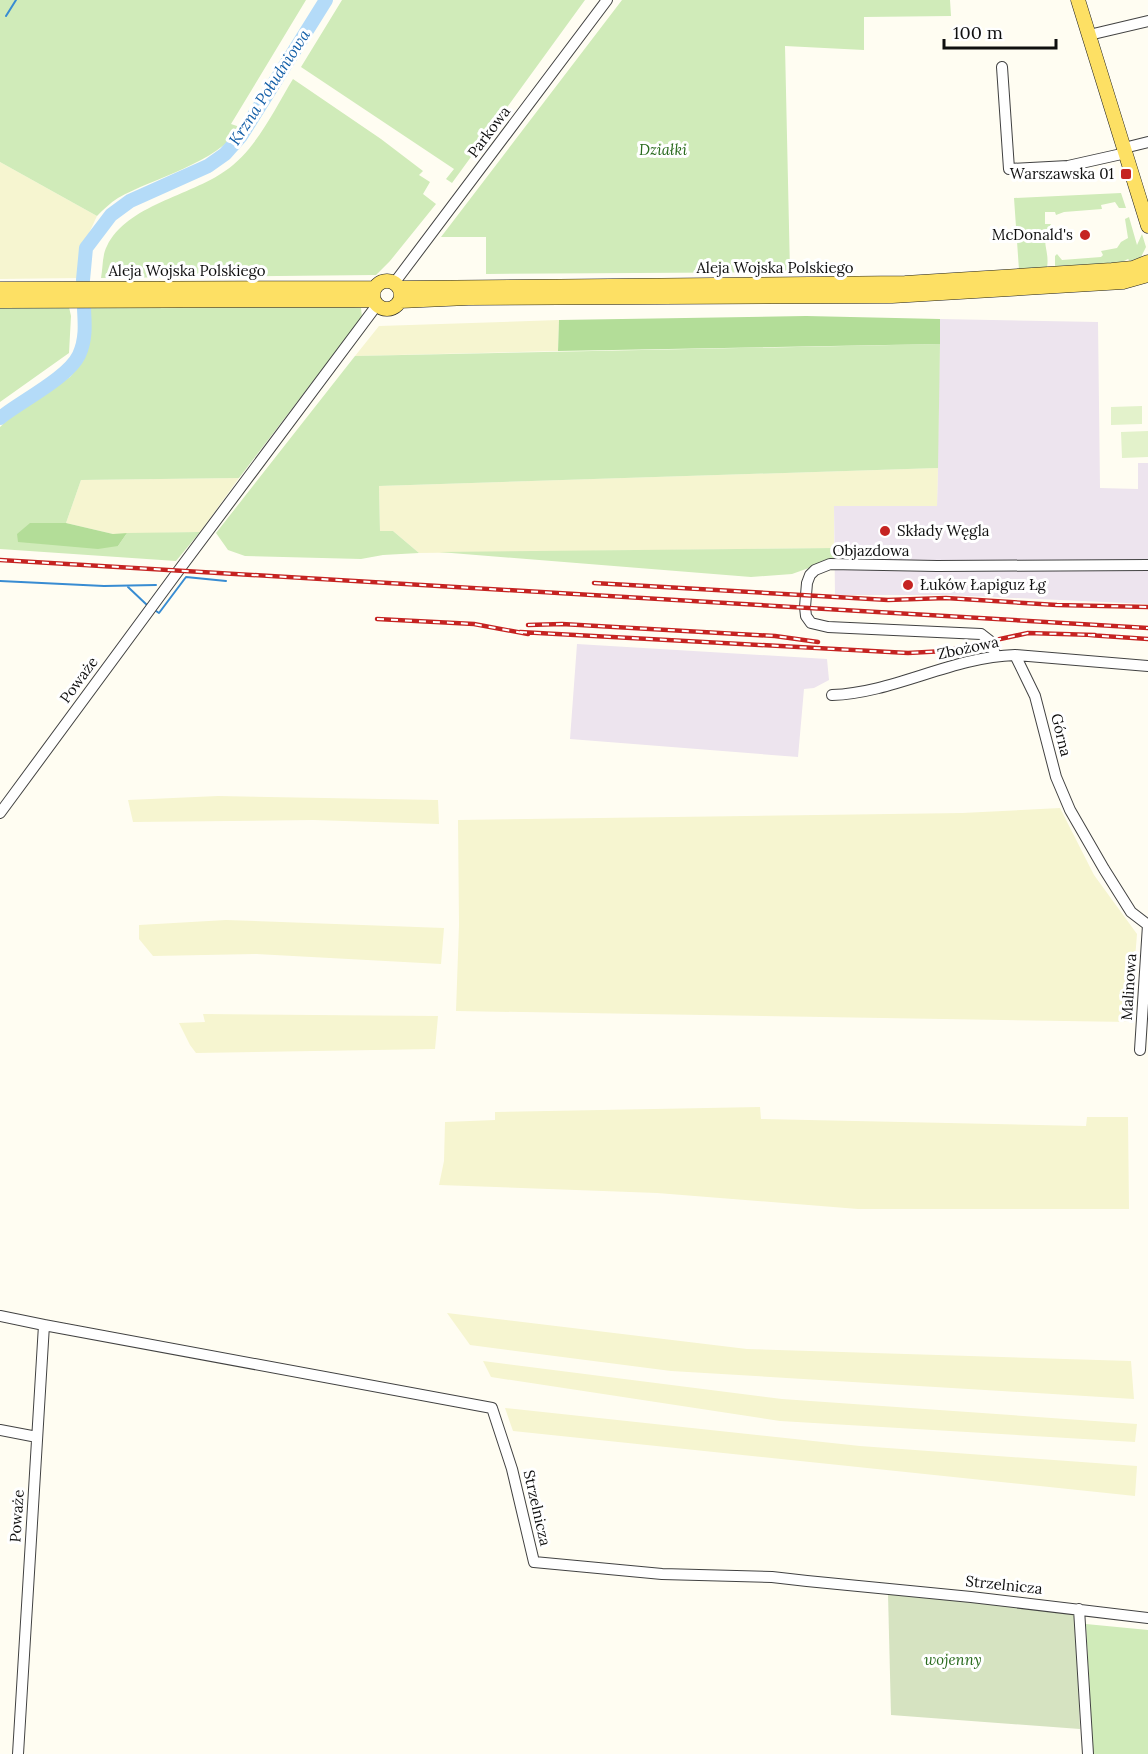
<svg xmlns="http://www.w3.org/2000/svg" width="1148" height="1754" font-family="Lora,serif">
  <rect width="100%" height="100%" fill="#fffdf2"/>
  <path fill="#ede4ee" d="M940,319L1098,322L1100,488L1138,489V463H1148V604L947,595H835L834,506H937Z
    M577,644L827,659L829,680L814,688L804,689L798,757L570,739Z"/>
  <path fill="#f6f5d0" d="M0,162L97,216L82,248L81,278L0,279Z
    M559,320L558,351L355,356L379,326Z
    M938,468L937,506H834V548L419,553L393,531H380L379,486Z
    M239,478L200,532L113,534L66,523L81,480Z
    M218,796L438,800L439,824L313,820L133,822L128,800Z
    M1060,808L1094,875L1137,934L1130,1022L456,1011L459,925L458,820L962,813Z
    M226,920L444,928L441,964L256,954L153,956L139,939V925Z
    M203,1014L438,1016L435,1049L196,1053L190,1045L179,1023L205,1022Z
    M760,1107L761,1119L1086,1126L1087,1117H1128L1129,1209H858L657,1193L439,1185L444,1161L445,1122L495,1120V1112Z
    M447,1313L747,1349L1131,1361L1134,1399L671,1371L470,1345Z
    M483,1361L782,1399L1137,1424L1135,1442L780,1421L491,1377Z
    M505,1408L860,1446L1137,1466L1135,1496L513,1431Z"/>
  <path fill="#d0ebb9" d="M0,0H306L231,124L240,127C218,163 153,178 118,198C110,203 103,210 97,216L0,162Z
    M342,0H585L452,183L446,179L454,169L301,67Z
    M622,0H950L951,16L864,17V50L785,46L790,272L486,274V237H441Z
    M293,79L381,139L423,171L419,175L430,182L423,194L436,204L390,261L376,275L101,278C103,268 102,255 107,246C127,205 190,196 225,171C256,150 274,110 293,79Z
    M1121,193L1126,208H1119L1115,202L1101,205L1102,209L1064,212L1056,215L1055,212H1045V224H1051C1039,244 1050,248 1047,268L1019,270L1014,198Z
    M1129,217L1137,245L1142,234L1146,247L1141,257L1130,261L1128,259L1120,263L1055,266V256L1057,254L1062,260L1101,257L1103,255L1101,251L1117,248L1121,242L1128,238L1125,219Z
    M346,306L361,308L362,317L239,478L81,480L66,523H30L118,546L127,533L200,532L176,561L0,549V427L16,412L70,377L83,361L89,344L88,308Z
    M0,307H69L71,316L69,353L0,402Z
    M940,344L938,468L379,486L380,531H393L419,553L383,555L361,559L245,556L228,550L216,533L355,356Z
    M834,548V559L792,574L751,577L439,552Z
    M1086,1624L1148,1630V1754H1093Z"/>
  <path fill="#b3dd98" d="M806,316L940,319V344L558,351L559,320Z
    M30,523H66L113,534L127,533L118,546L98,549L18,542L17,534Z"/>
  <path fill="#d6e3c1" d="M888,1594L1076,1613L1080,1729L891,1715Z"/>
  <path fill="#e3f2cb" d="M1142,406V424L1111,425V407Z
    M1148,431V457L1122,458L1121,432Z"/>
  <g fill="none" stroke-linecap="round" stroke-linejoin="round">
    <path stroke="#388cd2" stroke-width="2" d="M6,16L16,0
      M0,581L104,586L156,585
      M128,587L147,605
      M156,611L159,613L186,577L226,581"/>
    <path stroke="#b4dbf8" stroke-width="14" d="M83,280L86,248L111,215L130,201L208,166L225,154L241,136L326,0
      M0,418C21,401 68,378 79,355C86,340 85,325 84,309"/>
    <defs>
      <path id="minor" d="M1089,35L1148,21
        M1002,67L1009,169L1068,166L1126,153
        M1124,148L1148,142
        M395,282L607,0
        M1015,655L1035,696L1056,777L1070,810L1104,869L1131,912L1148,925
        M996,656L990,641L981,634L828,627L811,623L806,616L805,607L807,583L810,575L815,570L830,564L937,566L1148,565
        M832,695C894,693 951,657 1015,655L1148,666
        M0,813L179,570L377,305
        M1140,1050L1148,925
        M0,1316L44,1325L18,1754
        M44,1325L492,1408L512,1469L534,1562L662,1574L772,1577L807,1581L971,1597L1148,1618
        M0,1430L37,1437
        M1079,1609L1088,1754"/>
      <path id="major" d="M1078,0L1148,226
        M373 295a14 14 0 1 1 28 0a14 14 0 1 1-28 0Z
        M400,288L905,283L1112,270L1133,268L1148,262
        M0,289L374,288
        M0,301L374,300
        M400,301L468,298L892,296L1123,282L1148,275"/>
    </defs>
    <use href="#minor" stroke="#424242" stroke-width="12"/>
    <use href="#major" stroke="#202020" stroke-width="15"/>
    <use href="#minor" stroke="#fff" stroke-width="10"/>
    <use href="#major" stroke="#fde064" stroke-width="14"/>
    <defs>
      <path id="rail" d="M0,560L1148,628
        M594,583L888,600L946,598L1057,605L1148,607
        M377,619L474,624L528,634
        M528,625L562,624L775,636L818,642
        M520,632L908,653L945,651L1028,633L1095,635
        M1088,635L1148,639"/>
    </defs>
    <use href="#rail" stroke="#c52321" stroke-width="4.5"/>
    <use href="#rail" stroke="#fff" stroke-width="2" stroke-dasharray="7" stroke-linecap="butt"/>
  </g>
  <g fill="#c52321" stroke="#fff" stroke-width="2">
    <rect x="1120" y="168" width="12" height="12" rx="3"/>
    <circle cx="1085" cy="235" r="6"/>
    <circle cx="885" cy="531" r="6"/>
    <circle cx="908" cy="585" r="6"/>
  </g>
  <g text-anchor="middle" stroke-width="6" stroke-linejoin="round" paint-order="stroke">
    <g font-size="15" fill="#0f0f0f" stroke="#fff">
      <text transform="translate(489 132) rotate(-53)" y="5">Parkowa</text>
      <text x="775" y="273">Aleja Wojska Polskiego</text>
      <text x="187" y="276">Aleja Wojska Polskiego</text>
      <text x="871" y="556">Objazdowa</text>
      <text transform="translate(968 648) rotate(-12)" y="5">Zbożowa</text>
      <text transform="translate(79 680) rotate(-54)" y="5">Poważe</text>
      <text transform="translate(1061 735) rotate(76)" y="5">Górna</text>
      <text transform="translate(1129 987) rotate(-86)" y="5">Malinowa</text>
      <text transform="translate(537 1508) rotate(77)" y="5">Strzelnicza</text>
      <text transform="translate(17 1516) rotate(-86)" y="5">Poważe</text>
      <text transform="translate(1004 1585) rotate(6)" y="5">Strzelnicza</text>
    </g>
    <g font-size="15" font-style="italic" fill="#286a1c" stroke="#fff">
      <text x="663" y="155">Działki</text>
      <text x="953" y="1665">wojenny</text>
    </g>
    <g font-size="15" fill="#0f0f0f" stroke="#fff" text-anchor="end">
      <text x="1114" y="179">Warszawska 01</text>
      <text x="1073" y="240">McDonald's</text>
      <text x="897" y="536" text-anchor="start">Składy Węgla</text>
      <text x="920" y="590" text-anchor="start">Łuków Łapiguz Łg</text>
    </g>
    <g font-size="16" font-style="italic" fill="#135ea7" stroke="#fff">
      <text transform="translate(269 87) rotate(-57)" y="6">Krzna Południowa</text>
    </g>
  </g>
  <path d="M944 39v9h112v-9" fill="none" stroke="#0f0f0f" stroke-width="3"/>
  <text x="953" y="39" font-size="18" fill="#0f0f0f" stroke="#ffffff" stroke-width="4.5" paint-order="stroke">100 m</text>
</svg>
